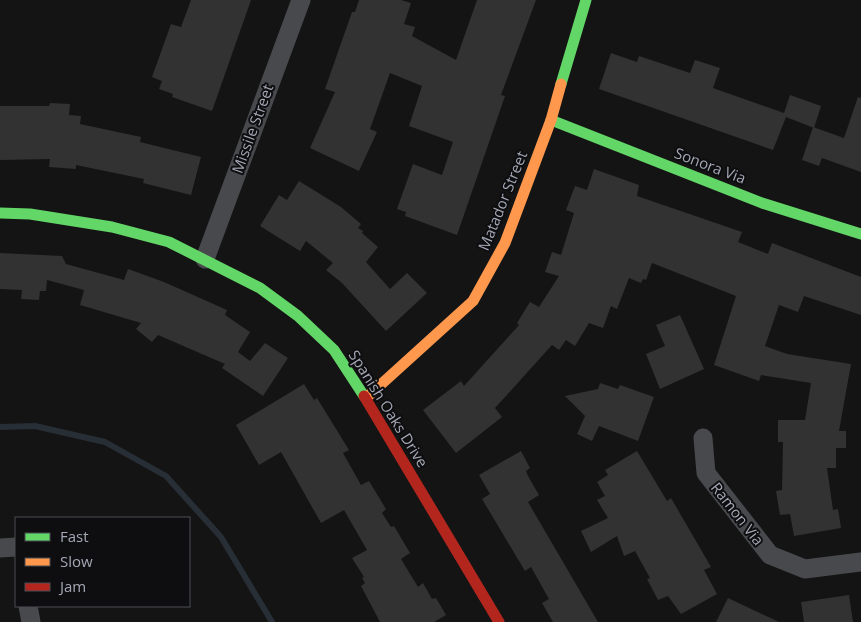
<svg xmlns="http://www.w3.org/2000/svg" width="861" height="622" font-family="'Open Sans',sans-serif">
  <rect width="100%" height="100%" fill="#141414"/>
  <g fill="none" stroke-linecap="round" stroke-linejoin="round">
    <path stroke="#272e35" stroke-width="6" d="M0,427L35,426L105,442L166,476L221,537L272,622"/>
  </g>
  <path fill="#323233" d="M191,0H251L212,111L172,97L173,94L159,89L162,81L152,77L171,24L181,27Z
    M359,0H401L411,3L404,24L415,27L412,36L456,60L477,0H536L501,95L505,96L457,235L405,216L406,212L397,209L413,164L442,175L453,142L409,126L422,86L390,73L370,129L377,132L359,171L310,148L335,92L325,89L352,12H355Z
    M611,53L637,62L639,56L690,73L695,60L720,68L713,88L784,113L790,95L821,106L814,128L786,117L773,150L599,89Z
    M858,97L861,98V172L822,158L819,166L802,160L813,127L844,138Z
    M50,103L70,104L69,115L81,116L80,124L141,137L140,142L201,157L191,195L143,183L144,179L76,165V169L49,167L50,159L0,160V106H49Z
    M594,169L639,185L637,196L742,232L738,242L768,254L772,243L861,277V315L804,296L798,312L779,305L765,346L787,354L851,364L839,431H846V448H836V468H827L833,510L838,509L841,528L794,536L790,514L780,515L776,491L782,490L783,442H778V420H805L811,383L761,375L759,381L714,365L736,296L652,263L646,280L643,279L641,283L629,278L617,309L611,306L603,328L589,323L575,346L566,340L559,350L552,345L495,408L502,417L456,453L423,410L461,381L464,386L519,325L517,323L530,302L539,307L559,276L545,272L552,252L561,255L574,213L566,210L575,186L587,190Z
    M299,181L341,207L361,224L358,228L363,231L362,233L378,247L366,262L390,289L407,273L427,293L386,331L342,283L326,270L333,263L306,241L300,251L260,226L279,195L287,200Z
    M0,253L62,256L66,264L124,280L128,269L164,282L227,310L225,315L250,332L238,352L250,361L265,343L288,358L263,396L222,368L225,364L158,335L152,342L136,329L141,323L80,305L84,290L47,280L46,291H40L39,300L21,299L22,290L0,289Z
    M680,315L704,369L660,389L646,354L665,346L656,325Z
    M600,383L618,389L620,385L654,397L638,441L599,426L592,441L577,434L585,416L565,396L598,389Z
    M304,384L314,400L317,398L349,450L343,453L361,485L369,481L386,509L382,513L391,527L394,526L410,553L401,559L418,587L423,583L432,599L436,598L446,615L434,622H380L361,586L365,583L362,578L364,577L352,558L367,550L344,510L321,523L281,452L259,465L236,425Z
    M521,451L530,468L526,471L528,476L539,495L528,502L598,622H553L542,603L549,599L531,567L525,571L482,499L490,494L479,475Z
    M637,451L667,501L671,498L711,567L704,570L717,594L681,614L668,596L658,600L647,579L650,578L635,551L624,556L617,536L591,552L581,531L608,518L597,500L605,496L597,482L608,475L605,470Z
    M849,595L853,622H804L801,602Z
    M728,598L779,622H716Z"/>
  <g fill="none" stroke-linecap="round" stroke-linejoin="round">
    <path stroke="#48494d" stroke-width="19" d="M205,259L301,0
      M703,438L706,473L770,555L805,569L861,562
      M0,548L16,547
      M28,606L31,622"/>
    <path stroke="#63d668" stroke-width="11" d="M561,84L586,0
      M551,120L762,203L861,234
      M0,213L30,214L112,227L169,242L260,288L298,316L334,350L364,396"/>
    <path stroke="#ff974d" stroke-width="11" d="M366,398L473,301L505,243L551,120L561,84"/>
    <path stroke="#b3261e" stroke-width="11" d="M364,396L499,622"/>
  </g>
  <g text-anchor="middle" stroke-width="4" stroke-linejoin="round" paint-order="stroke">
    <g font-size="15" fill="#a4a8b5" stroke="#0e0e10">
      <text transform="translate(253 129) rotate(-70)" y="5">Missile Street</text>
      <text transform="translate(710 166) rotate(21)" y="5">Sonora Via</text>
      <text transform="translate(503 201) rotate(-68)" y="5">Matador Street</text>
      <text transform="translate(388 409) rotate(58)" y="5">Spanish Oaks Drive</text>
      <text transform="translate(737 514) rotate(52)" y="5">Ramon Via</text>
    </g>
  </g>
  <rect x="15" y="517" width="175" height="90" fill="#0e0e10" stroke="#4a4c52"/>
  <rect x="25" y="533" width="25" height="8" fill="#63d668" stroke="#4a4c52"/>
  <text x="60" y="542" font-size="15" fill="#a4a8b5">Fast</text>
  <rect x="25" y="558" width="25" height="8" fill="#ff974d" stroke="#4a4c52"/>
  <text x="60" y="567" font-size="15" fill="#a4a8b5">Slow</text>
  <rect x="25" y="583" width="25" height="8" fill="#b3261e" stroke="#4a4c52"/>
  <text x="60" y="592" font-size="15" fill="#a4a8b5">Jam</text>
</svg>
